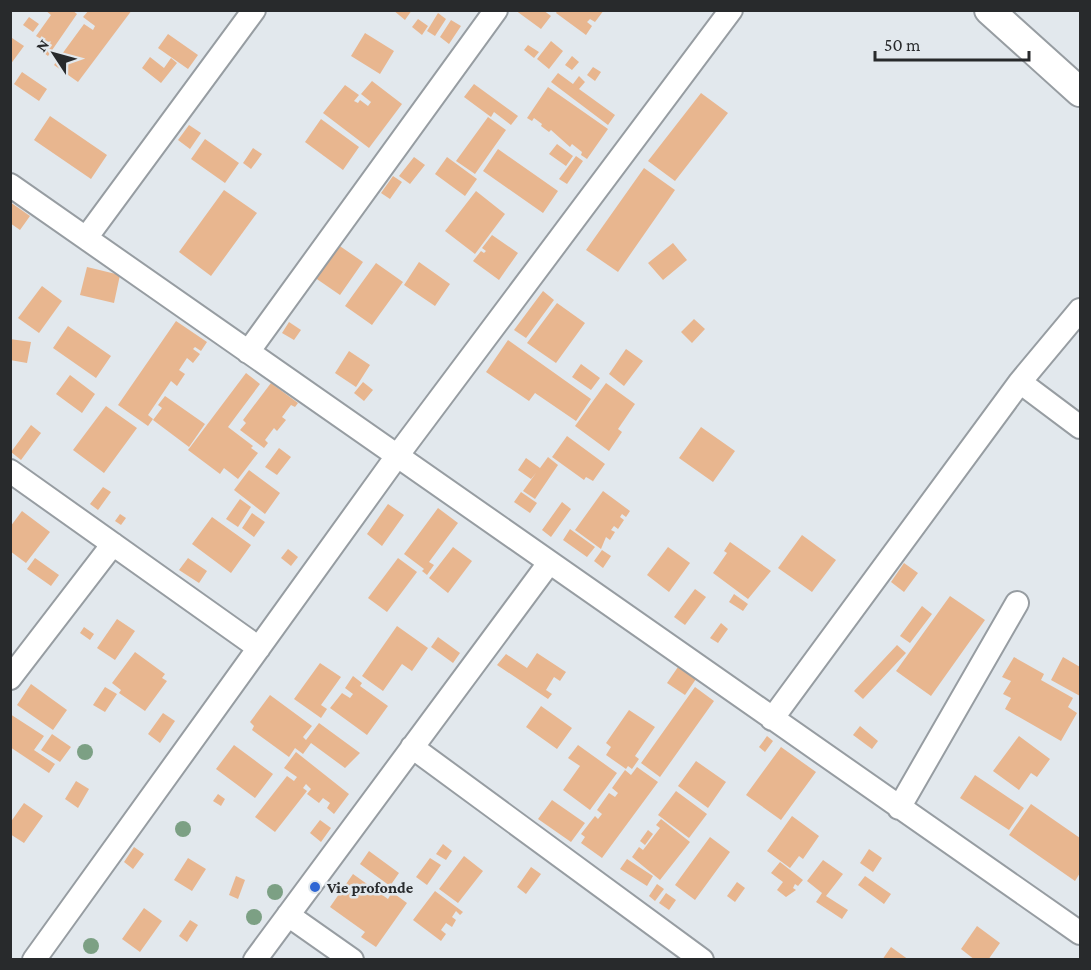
<svg xmlns="http://www.w3.org/2000/svg" width="1091" height="970" font-family="'Crimson Pro',serif">
  <rect width="100%" height="100%" fill="#e2e8ed"/>
  <path fill="#e8b68f" d="M45,10H72L77,14L48,56L36,47L41,39L36,36L51,15Z
    M89,10H132L78,82L54,65L84,24L93,30L95,26L83,17Z
    M393,10H412L405,20Z
    M515,10H543L551,16L541,29Z
    M558,10H604L595,22L590,19L587,22L592,26L586,35L556,13Z
    M438,13L446,19L435,36L427,31Z
    M29,17L39,24L33,32L23,25Z
    M418,19L428,26L422,35L412,27Z
    M451,20L461,26L449,44L440,37Z
    M365,33L394,51L380,74L351,56Z
    M168,34L198,55L188,69L158,48Z
    M12,38L24,46L10,65V40Z
    M551,41L563,51L549,69L537,59Z
    M528,45L539,52L534,58L524,50Z
    M572,56L579,62L572,70L565,65Z
    M150,57L164,68L171,58L177,63L161,83L142,68Z
    M593,67L601,72L595,81L587,75Z
    M22,72L47,89L39,101L14,84Z
    M558,73L573,84L579,76L585,82L579,89L615,115L608,125L551,82Z
    M372,81L402,104L369,148L323,113L345,85L359,95L354,101L358,103L360,100L368,106L371,102L361,94Z
    M474,84L518,116L511,125L494,112L491,117L464,97Z
    M548,87L608,129L587,159L581,155L582,152L572,144L570,147L551,130L549,132L541,126L542,124L534,118L532,121L527,118Z
    M701,93L728,113L675,181L648,161Z
    M50,116L107,155L91,179L34,140Z
    M488,117L506,130L475,174L456,161Z
    M321,119L359,147L343,170L305,142Z
    M189,125L201,133L190,149L178,140Z
    M205,139L239,163L225,183L191,159Z
    M557,144L573,156L566,166L549,154Z
    M253,148L262,154L251,169L243,163Z
    M498,149L558,191L543,213L483,171Z
    M576,156L583,161L567,184L559,179Z
    M414,157L425,165L410,184L399,176Z
    M447,157L477,179L465,196L435,174Z
    M644,168L675,190L618,272L586,250Z
    M393,176L402,182L390,199L381,193Z
    M224,190L257,213L211,276L179,252Z
    M476,191L505,214L475,254L445,231Z
    M10,202L30,216L20,230L10,223Z
    M492,235L518,253L499,280L473,261L481,251L484,253L486,251L482,248Z
    M334,242L363,262L340,295L311,275Z
    M673,243L687,260L663,280L648,263Z
    M419,262L450,284L435,306L404,285Z
    M376,263L403,282L372,325L345,306Z
    M87,267L120,275L114,303L80,295Z
    M42,286L62,301L39,333L18,318Z
    M543,291L554,300L526,338L514,330Z
    M557,303L585,323L556,363L527,343Z
    M694,319L705,329L692,343L681,332Z
    M176,321L207,342L201,351L195,347L193,349L200,354L193,363L187,358L179,370L185,374L177,386L171,381L148,415L153,419L148,426L118,405Z
    M289,322L301,330L294,340L282,333Z
    M68,326L111,356L96,378L53,348Z
    M10,339L31,342L27,363L10,360Z
    M508,340L591,399L576,421L535,393L529,401L486,372Z
    M626,349L643,361L624,386L609,374Z
    M349,351L370,365L356,387L335,373Z
    M581,364L600,378L591,390L572,377Z
    M246,373L260,384L228,427L253,446L251,448L258,453L238,479L224,468L220,474L188,450Z
    M70,375L95,394L82,413L56,394Z
    M363,382L373,390L364,401L354,393Z
    M271,383L298,403L295,407L291,405L282,417L286,420L277,431L274,428L265,440L268,443L264,448L240,430L246,423L243,420Z
    M606,383L635,404L618,429L622,432L609,451L575,426Z
    M165,396L205,424L189,447L153,420L162,408L158,405Z
    M106,406L137,428L104,473L73,450Z
    M31,425L41,433L21,460L11,452Z
    M701,427L735,451L713,482L679,458Z
    M567,436L605,464L593,481L586,477L584,480L552,457Z
    M279,448L291,457L277,475L265,467Z
    M548,457L558,465L535,499L523,491L536,473L531,479L518,470L526,458L540,468Z
    M249,470L280,493L265,514L234,490Z
    M103,487L111,492L98,510L90,504Z
    M603,491L630,511L626,517L622,514L620,517L624,520L618,529L614,526L611,530L615,532L610,540L606,537L601,549L575,530Z
    M521,492L537,503L530,513L514,502Z
    M240,499L251,507L238,527L226,519Z
    M562,502L571,509L551,537L542,530Z
    M388,504L404,515L382,546L367,534Z
    M438,508L458,523L429,562L434,565L427,575L422,571L424,569L404,554Z
    M22,511L50,532L26,563L10,551V527Z
    M252,513L265,522L254,537L242,528Z
    M120,514L126,518L121,525L115,521Z
    M212,517L251,545L231,573L192,544Z
    M570,529L595,547L587,557L563,540Z
    M802,535L836,560L812,592L778,568Z
    M730,542L771,571L748,599L713,573L727,553L724,551Z
    M453,547L472,561L448,593L429,578Z
    M668,547L690,563L669,592L647,575Z
    M288,549L298,557L291,566L281,558Z
    M602,550L611,556L603,568L594,561Z
    M35,558L59,575L51,586L27,569Z
    M188,558L207,571L199,583L179,570Z
    M398,558L417,572L387,612L368,598Z
    M904,563L918,573L904,592L891,582Z
    M695,589L706,597L685,625L674,617Z
    M734,594L748,604L743,611L729,602Z
    M950,596L985,620L931,696L896,671Z
    M922,606L932,614L910,643L900,636Z
    M117,619L135,631L115,660L97,648Z
    M721,623L728,629L718,643L710,638Z
    M397,626L428,648L412,671L402,664L383,691L362,676Z
    M84,627L94,634L90,640L80,633Z
    M438,637L460,653L453,663L431,647Z
    M897,645L906,653L863,699L854,691Z
    M135,652L165,674L162,678L167,681L145,711L119,693L121,690L112,683Z
    M537,653L566,672L560,681L554,677L546,690L552,694L548,699L497,665L506,654L527,668Z
    M1014,657L1044,674L1041,680L1073,698L1068,707L1077,713L1061,741L1005,709L1011,698L1003,694L1011,681L1002,677Z
    M1063,657L1080,667V696L1051,680Z
    M320,663L341,677L321,705L327,709L321,718L294,699Z
    M678,667L696,679L685,695L667,683Z
    M353,676L362,683L360,686L388,706L367,735L330,708L342,693L350,698L353,694L345,688Z
    M31,684L67,710L53,730L17,705Z
    M105,687L117,694L105,712L93,705Z
    M695,687L714,701L660,777L641,763Z
    M270,695L312,726L303,737L306,740L319,723L360,753L345,768L311,743L303,754L295,748L289,757L252,730L254,726L250,722Z
    M541,706L572,728L557,749L526,727Z
    M629,710L655,727L635,756L639,759L632,769L628,766L626,769L606,755L611,747L606,743Z
    M163,713L175,721L160,743L148,734Z
    M10,714L44,736L34,750L55,764L49,773L10,747Z
    M860,726L878,741L872,749L853,735Z
    M52,734L71,747L60,762L41,750Z
    M767,736L773,741L765,752L759,747Z
    M1019,736L1050,759L1037,777L1031,773L1019,790L993,771Z
    M234,745L273,774L255,798L216,769Z
    M578,745L617,773L590,810L563,790L580,766L568,758Z
    M781,747L816,772L781,820L746,795Z
    M296,752L349,794L334,814L327,808L330,803L323,798L319,803L307,794L311,789L306,784L303,788L307,791L275,832L255,817L287,776L294,781L297,777L284,768Z
    M696,761L726,782L708,808L678,786Z
    M637,767L658,782L602,858L581,843L585,837L581,834L595,816L598,819L602,814L597,810L609,793L615,797L618,793L612,788L625,770L631,775Z
    M975,775L1024,808L1009,830L960,798Z
    M76,781L89,789L78,808L65,799Z
    M676,791L707,814L689,838L658,815Z
    M218,794L225,799L221,806L213,801Z
    M552,800L585,823L571,842L538,819Z
    M24,803L43,816L24,843L10,834V823Z
    M1031,804L1080,838V873L1075,881L1009,835Z
    M792,816L819,836L803,859L799,856L790,868L767,851Z
    M661,819L690,842L660,880L632,857L639,847L643,850L660,828L656,825Z
    M320,820L331,828L321,842L310,833Z
    M648,830L653,834L645,845L640,841Z
    M710,837L730,852L695,900L675,885Z
    M443,844L452,851L446,860L436,854Z
    M134,847L144,854L133,869L124,862Z
    M869,849L882,858L873,872L860,863Z
    M369,851L399,873L390,886L360,864Z
    M464,856L483,871L458,903L439,889Z
    M188,858L206,869L192,891L174,880Z
    M430,858L441,865L427,885L416,877Z
    M627,859L653,876L647,886L620,869Z
    M823,860L843,874L826,896L848,910L842,919L816,902L822,893L807,881Z
    M780,862L803,880L798,886L795,884L793,888L796,890L786,897L777,890L783,882L771,873Z
    M531,867L541,874L526,894L517,887Z
    M353,874L388,899L392,892L407,903L376,947L361,937L365,932L330,907Z
    M236,876L245,880L238,899L229,895Z
    M865,876L891,894L884,904L858,885Z
    M737,882L745,888L735,902L727,896Z
    M657,884L664,889L655,901L649,896Z
    M435,891L463,912L460,915L456,911L452,917L456,920L452,927L446,923L441,930L446,934L441,941L413,920Z
    M666,893L676,900L669,910L659,903Z
    M144,908L162,921L140,952L122,939Z
    M190,920L198,925L187,942L179,936Z
    M977,926L1000,943L988,960H975L961,949Z
    M891,947L909,960H882Z"/>
  <g fill="none" stroke-linecap="round" stroke-linejoin="round">
    <defs>
      <path id="minor" d="M10,185L1080,933
        M86,238L254,10
        M248,352L496,10
        M1020,382L1080,427
        M10,471L259,648
        M10,678L113,544
        M772,719L1020,382L1080,310
        M412,747L702,960
        M899,808L1017,603
        M288,915L352,960
        M34,960L397,456L731,10
        M255,960L549,563"/>
      <path id="tertiary" d="M989,10L1080,92"/>
    </defs>
    <use href="#minor" stroke="#979da2" stroke-width="26"/>
    <use href="#tertiary" stroke="#979da2" stroke-width="32"/>
    <use href="#minor" stroke="#fff" stroke-width="22"/>
    <use href="#tertiary" stroke="#fff" stroke-width="28"/>
  </g>
  <g fill="#7ca084">
    <circle cx="85" cy="752" r="8"/>
    <circle cx="183" cy="829" r="8"/>
    <circle cx="275" cy="892" r="8"/>
    <circle cx="254" cy="917" r="8"/>
    <circle cx="91" cy="946" r="8"/>
  </g>
  <circle fill="#2e66d4" stroke="#e2e8ed" stroke-width="2" cx="315" cy="887" r="6"/>
  <g text-anchor="middle" stroke-width="5" stroke-linejoin="round" paint-order="stroke">
    <g font-size="16" font-weight="bold" fill="#282a2c" stroke="#e2e8ed" text-anchor="start">
      <text x="327" y="893">Vie profonde</text>
    </g>
  </g>
  <rect width="1091" height="970" fill="none" stroke="#282a2c" stroke-width="24"/>
  <g transform="translate(54 54) rotate(306)" stroke="#e2e8ed" stroke-width="4.5" paint-order="stroke">
  <path d="M0-4.5L10 22L0 15L-10 22Z" fill="#282a2c"/>
  <text y="-9" font-size="16" font-weight="bold" text-anchor="middle" fill="#282a2c">N</text>
  </g>
  <path d="M875 51v9h154v-9" fill="none" stroke="#282a2c" stroke-width="3"/>
  <text x="884" y="51" font-size="18" fill="#282a2c" stroke="#e2e8ed" stroke-width="4.5" paint-order="stroke">50 m</text>
</svg>
